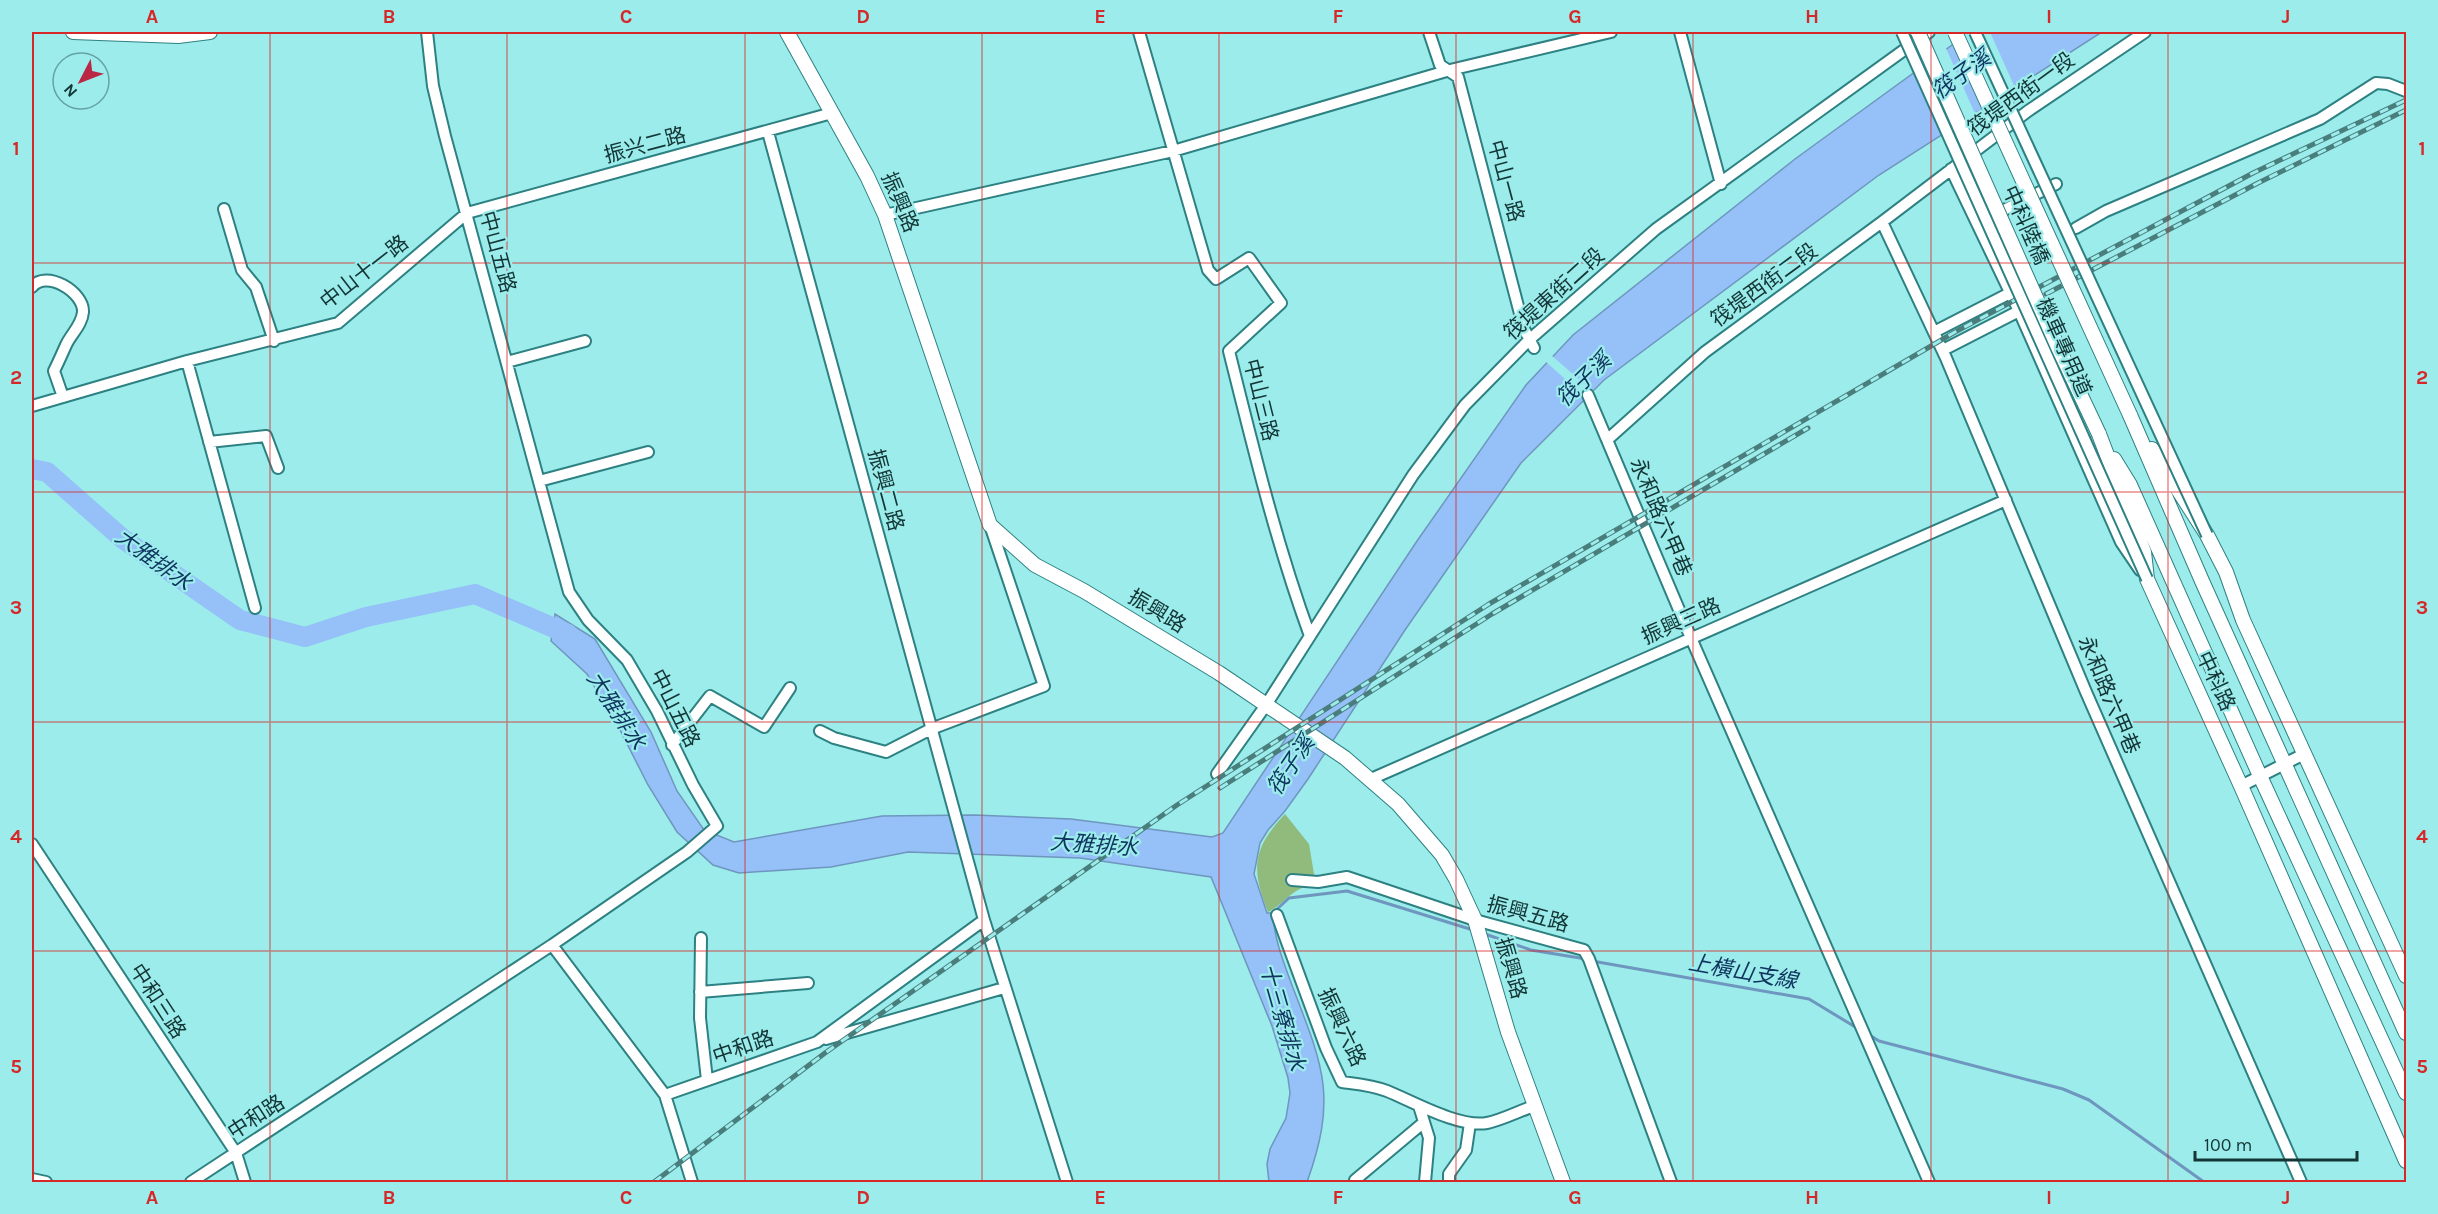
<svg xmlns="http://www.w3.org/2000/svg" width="2438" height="1214" font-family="Karla,'Noto Sans TC',sans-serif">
  <rect width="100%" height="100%" fill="#9beceb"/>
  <path fill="#91bb7c" d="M1285,814L1309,844L1315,880L1314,884C1289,890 1287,902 1268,912C1251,869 1252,849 1285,814Z"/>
  <path fill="#95c0f8" stroke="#6e96be" stroke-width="1.5" d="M1970,32H2102L1879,175L1604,380L1521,463L1405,630L1308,779L1285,811L1268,830L1260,843L1254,874L1267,913H1273C1274,940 1284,963 1293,988C1324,1068 1337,1098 1307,1182H1269L1267,1164L1270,1149L1286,1118L1290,1093L1288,1078L1272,1026L1211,877L1080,858L908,852L831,867L739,873L713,865L677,832L648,785L619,728L587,674L551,641L555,614L595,639L651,732L677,791L704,830L734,842L882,816L974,815L1071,819L1212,837L1223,833L1417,541L1526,385L1573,335L1795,159Z"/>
  <path fill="#9beceb" d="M1965,32H1990L2016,90L1983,112L1951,41Z
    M1945,46L1976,116L1943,137L1912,70Z
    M1551,355L1590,389L1583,395L1545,361Z"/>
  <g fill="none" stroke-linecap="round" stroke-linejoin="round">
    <path stroke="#6e96be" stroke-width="3" d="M1275,911L1289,898L1347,891L1473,930
      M1485,934L1531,950L1586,959
      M1592,961L1809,999L1857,1028
      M1868,1034L1879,1041L2063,1089L2089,1100L2204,1182"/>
    <path stroke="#95c0f8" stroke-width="20" d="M32,469L47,472L123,539L240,620L305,637L366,617L475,594L568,634L573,641"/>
    <defs>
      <path id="street" d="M1139,32L1208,270L1216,279L1249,258L1281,303L1229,351C1253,447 1276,543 1310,636L1266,705L1217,774
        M1429,32L1440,65L1458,77L1524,329L1534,348
        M1680,32L1721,184
        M768,132L984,920L1067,1182
        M1951,169L2019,311L2121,542L2140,570
        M224,209L242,270L256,287L274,341
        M885,215L1173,151L1450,70L1611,32
        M1882,222L1946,358L2086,692L2301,1182
        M1978,223L2056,184
        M2076,228L2106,211L2320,119L2376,83L2388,84L2406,91
        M32,287C46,269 84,292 83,312C82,325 71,334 66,345C62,354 58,363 54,371L63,397
        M1934,332L2010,293
        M1943,350L2019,311
        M187,361L255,608
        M507,362L585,341
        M1588,395L1691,638L1929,1182
        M32,406L187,361L338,323L467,213L832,113
        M1607,440L1705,352L1882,222L2028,111L2145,32
        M209,442L266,436L278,468
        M539,481L648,452
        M1310,636L1413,475L1465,405L1529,340L1656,229L1929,32
        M820,731L834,738L886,752L931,729L1044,686L990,525
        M672,745L710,696L764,727L790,688
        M1371,779L2006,500
        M2241,786L2304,754
        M32,844L236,1153L245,1182
        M1292,880L1318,882L1347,877L1475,920L1584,950L1589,959L1671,1182
        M1277,915L1326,1048L1342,1082C1357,1084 1372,1085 1387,1091C1412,1101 1459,1128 1487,1123C1502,1120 1519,1111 1534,1106
        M701,938L700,1018L707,1080
        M552,945L665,1095L692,1182
        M700,992L808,983
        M826,1039L1004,988
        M665,1095L817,1042L984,920
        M1419,1106L1429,1138L1425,1182
        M32,1179L46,1182
        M1355,1180L1423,1123
        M191,1182L552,945L687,852L717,826L693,785L657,711L627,660L588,620L569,592L445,136L433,86L427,32
        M1449,1182V1174L1466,1150L1470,1123"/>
      <path id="secondary" d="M73,32L178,36L210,32
        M787,32L867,176L885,215L990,525L1035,565L1084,591L1219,673L1345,758L1398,804L1442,855L1456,879L1475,920L1508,1032L1563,1182
        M2130,415L2202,581L2406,1033
        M2099,434L2144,552L2147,579L2241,786L2406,1161
        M2152,449L2207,535L2226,572L2243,620L2406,976
        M2114,459L2130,485L2260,776L2406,1093"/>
    </defs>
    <use href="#street" stroke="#2e8182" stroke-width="14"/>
    <use href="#secondary" stroke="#2e8182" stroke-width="16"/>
    <use href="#street" stroke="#fff" stroke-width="10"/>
    <use href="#secondary" stroke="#fff" stroke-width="14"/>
    <defs>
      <path id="rail" d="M2046,294L2258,183L2406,110
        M1220,788L1492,614L1808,428
        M654,1182L825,1053L1177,805L1489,604L1955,332L2253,173L2406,100"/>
    </defs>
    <use href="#rail" stroke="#497e7d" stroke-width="5"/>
    <use href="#rail" stroke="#9beceb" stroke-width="3" stroke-dasharray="9" stroke-linecap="butt"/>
    <defs>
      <path id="street-bridge" d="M1902,32L2147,579
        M1975,32L2207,535"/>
      <path id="secondary-bridge" d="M1918,32L2057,345L2099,434
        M1955,32L2130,415"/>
    </defs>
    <use href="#street-bridge" stroke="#2e8182" stroke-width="14" stroke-linecap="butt"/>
    <use href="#secondary-bridge" stroke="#2e8182" stroke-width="16" stroke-linecap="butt"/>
    <use href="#street-bridge" stroke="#fff" stroke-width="10"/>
    <use href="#secondary-bridge" stroke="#fff" stroke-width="14"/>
  </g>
  <path fill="none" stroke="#d62828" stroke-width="1.5" stroke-opacity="0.55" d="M270,32V1182M507,32V1182M745,32V1182M982,32V1182M1219,32V1182M1456,32V1182M1693,32V1182M1931,32V1182M2168,32V1182M32,263H2406M32,492H2406M32,722H2406M32,951H2406"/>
  <g text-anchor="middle" stroke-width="4.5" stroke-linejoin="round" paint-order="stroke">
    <g font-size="21" fill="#133535" stroke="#9beceb">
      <text transform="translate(2021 94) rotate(-36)" y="7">筏堤西街一段</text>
      <text transform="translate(645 145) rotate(-15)" y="7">振兴二路</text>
      <text transform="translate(1506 181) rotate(75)" y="7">中山一路</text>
      <text transform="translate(900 202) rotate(67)" y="7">振興路</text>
      <text transform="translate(2026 225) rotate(66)" y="7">中科陸橋</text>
      <text transform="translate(498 252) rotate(75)" y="7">中山五路</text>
      <text transform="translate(364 272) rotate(-38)" y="7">中山十一路</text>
      <text transform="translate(1764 285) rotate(-36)" y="7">筏堤西街二段</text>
      <text transform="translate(1554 294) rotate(-42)" y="7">筏堤東街二段</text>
      <text transform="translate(2064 347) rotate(66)" y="7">機車專用道</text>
      <text transform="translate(1261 400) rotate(76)" y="7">中山三路</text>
      <text transform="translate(886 490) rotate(75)" y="7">振興二路</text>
      <text transform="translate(1661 517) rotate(67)" y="7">永和路六甲巷</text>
      <text transform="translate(1157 611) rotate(31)" y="7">振興路</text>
      <text transform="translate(1681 621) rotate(-24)" y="7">振興三路</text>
      <text transform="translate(2216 681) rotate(65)" y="7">中科路</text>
      <text transform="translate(2109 695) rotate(67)" y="7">永和路六甲巷</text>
      <text transform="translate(675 708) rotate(63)" y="7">中山五路</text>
      <text transform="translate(1528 914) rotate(15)" y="7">振興五路</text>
      <text transform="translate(1511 968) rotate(74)" y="7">振興路</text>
      <text transform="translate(158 1001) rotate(57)" y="7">中和三路</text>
      <text transform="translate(1342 1027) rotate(65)" y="7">振興六路</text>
      <text transform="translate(743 1047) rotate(-19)" y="7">中和路</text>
      <text transform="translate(256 1117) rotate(-33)" y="7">中和路</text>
    </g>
    <g font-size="22" font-style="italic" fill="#10345f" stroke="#9beceb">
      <text transform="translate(1961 74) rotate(-36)" y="8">筏子溪</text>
      <text transform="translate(1583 379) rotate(-44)" y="8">筏子溪</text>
      <text transform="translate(154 559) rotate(36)" y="8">大雅排水</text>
      <text transform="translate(617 710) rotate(57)" y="8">大雅排水</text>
      <text transform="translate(1290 765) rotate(-56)" y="8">筏子溪</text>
      <text transform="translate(1094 844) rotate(4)" y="8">大雅排水</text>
      <text transform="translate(1743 971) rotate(10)" y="8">上橫山支線</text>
      <text transform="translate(1283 1017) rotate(74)" y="8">十三寮排水</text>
    </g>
  </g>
  <rect width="2438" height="1214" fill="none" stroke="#9beceb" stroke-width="66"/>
  <g transform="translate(81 81) rotate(228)"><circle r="28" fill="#9beceb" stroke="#65a3a2" stroke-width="1.5"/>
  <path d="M0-4.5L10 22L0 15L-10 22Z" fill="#b92745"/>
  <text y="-9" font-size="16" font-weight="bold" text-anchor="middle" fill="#133535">N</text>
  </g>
  <path d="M2195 1151v9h162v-9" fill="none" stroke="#133535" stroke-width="3"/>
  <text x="2204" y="1151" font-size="18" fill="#133535" stroke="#9beceb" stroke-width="4.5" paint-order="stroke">100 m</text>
  <rect x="33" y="33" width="2372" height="1148" fill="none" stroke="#d62828" stroke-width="2"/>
  <g font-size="20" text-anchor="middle" font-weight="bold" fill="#d62828">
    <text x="152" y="23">A</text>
    <text x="389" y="23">B</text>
    <text x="626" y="23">C</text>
    <text x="863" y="23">D</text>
    <text x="1100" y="23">E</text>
    <text x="1338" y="23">F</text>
    <text x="1575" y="23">G</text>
    <text x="1812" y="23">H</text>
    <text x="2049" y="23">I</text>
    <text x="2286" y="23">J</text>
    <text x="16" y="155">1</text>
    <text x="2422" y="155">1</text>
    <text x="16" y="384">2</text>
    <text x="2422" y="384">2</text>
    <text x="16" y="614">3</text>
    <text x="2422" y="614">3</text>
    <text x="16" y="843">4</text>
    <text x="2422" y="843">4</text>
    <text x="16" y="1073">5</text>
    <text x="2422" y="1073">5</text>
    <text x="152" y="1204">A</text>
    <text x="389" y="1204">B</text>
    <text x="626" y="1204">C</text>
    <text x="863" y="1204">D</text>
    <text x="1100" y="1204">E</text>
    <text x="1338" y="1204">F</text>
    <text x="1575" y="1204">G</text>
    <text x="1812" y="1204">H</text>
    <text x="2049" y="1204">I</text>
    <text x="2286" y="1204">J</text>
  </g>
</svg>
